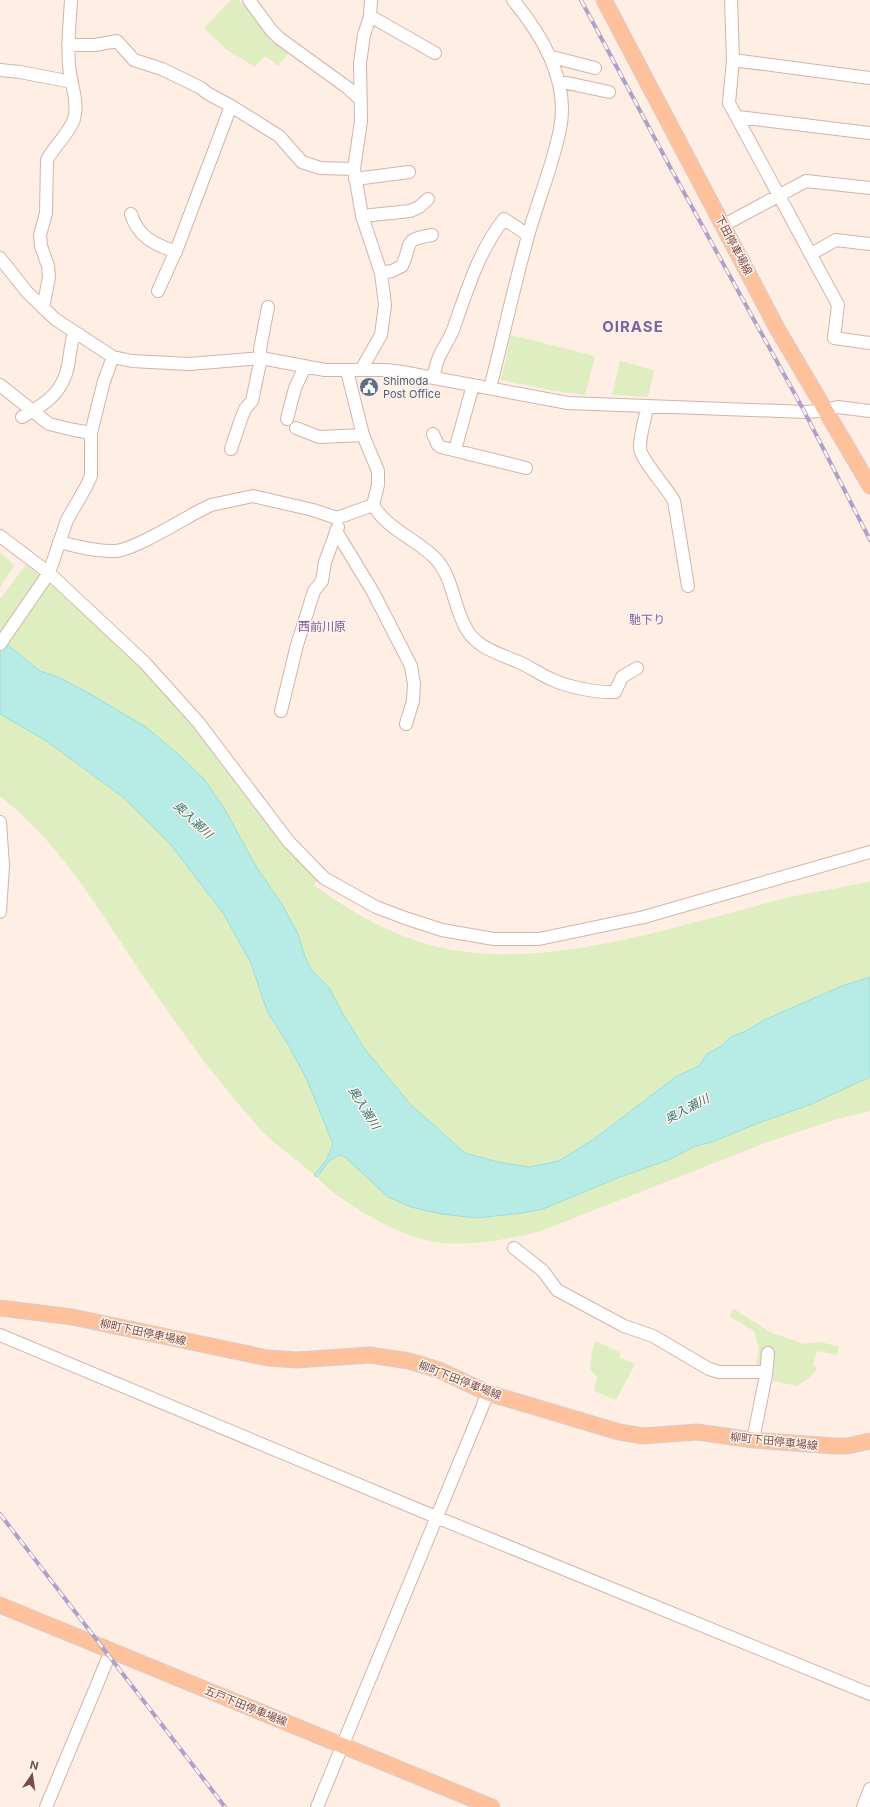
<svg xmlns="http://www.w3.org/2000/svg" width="870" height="1807" font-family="Inter,'Noto Sans JP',sans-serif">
  <rect width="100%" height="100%" fill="#ffeee4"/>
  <path fill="#deeec1" d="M231,0H238L259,18L290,52L278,66L265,56L255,67L227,50L204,28Z
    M511,335L595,356L585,395L549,390L501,380Z
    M620,361L654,370L648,397L612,395Z
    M0,552L13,564V567L0,587Z
    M26,565C84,609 137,658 184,712C208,740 227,773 250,802C272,830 293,855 319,879L314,885C350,912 393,936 438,947C538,970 652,933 749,908C763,904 776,900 790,897C816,891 844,888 870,881V977L842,986L764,1020L746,1031L731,1037L720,1047L707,1054L699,1066L677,1076L594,1139L559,1161L529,1167L498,1162L465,1153L410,1104L365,1049L343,1014L330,989L311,969L305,957L298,934L282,904L257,868L215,794L58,677L40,671L8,645L0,640V599Z
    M0,714L45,740L124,798L170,844L223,913L251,963L267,1011L289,1046L307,1080L333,1144L327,1158L314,1175C299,1161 282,1150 267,1136C258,1128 250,1116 241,1107C211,1072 183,1034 157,996C109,928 67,848 0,796Z
    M870,1077V1111L834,1120L768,1142L541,1231C510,1239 475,1246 442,1243C409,1240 366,1216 340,1197C331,1192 324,1184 317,1177L329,1161L338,1155L345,1157L388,1197L477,1218L523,1213L543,1209L620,1177L671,1159L695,1146L712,1142L761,1122L812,1104Z
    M734,1309L772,1333L804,1344L821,1342L839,1347L837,1355L817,1351L813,1366L817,1367L814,1374L797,1386L773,1381V1367L756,1365L759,1348L754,1331L729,1316Z
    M595,1341L620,1352V1358L635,1364L616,1400L594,1391L597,1377L590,1369L592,1351Z"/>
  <path fill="#b6ebe6" stroke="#9bded8" d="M0,640L8,645L40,671L58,677L85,691L146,727L178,754L204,779L224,808L257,868L282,904L298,934L305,957L311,969L330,989L343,1014L365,1049L410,1104L465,1153L498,1162L529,1167L559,1161L594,1139L677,1076L699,1066L707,1054L720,1047L731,1037L746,1031L764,1020L842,986L870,977V1077L812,1104L761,1122L712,1142L695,1146L671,1159L620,1177L543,1209L523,1213L477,1218L441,1214L411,1207L388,1197L345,1157L339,1155L329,1161L317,1177L314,1175L327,1159L333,1144L307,1080L289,1046L267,1011L251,963L223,913L170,844L124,798L45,740L0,714Z"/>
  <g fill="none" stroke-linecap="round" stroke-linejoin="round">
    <defs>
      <path id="minor" d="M249,0L271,30L279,38L348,88L361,100
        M731,0L733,60L729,103L838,305L834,338L870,343
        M370,16L435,53
        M68,45H95L117,41L134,60L162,69L201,88L207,93L231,106L279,136L302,162L320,168L354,169
        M551,59L556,58L595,68
        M733,60L870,78
        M0,70L20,72L72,82
        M558,81L609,92
        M738,117L870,133
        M355,179L409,172
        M131,214C138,237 154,244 176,252
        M362,216L410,211L419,207L428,199
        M724,225L806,181L870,188
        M811,254L836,240L870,244
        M0,258L27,292L55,319L113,357L132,361L189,364L261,358L325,370H386L402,372L568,403L805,412L819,411L838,407L870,411
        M381,273L392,271L402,266C413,242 402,240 432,235
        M158,291L178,246L231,106
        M43,308L49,277L48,266L41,246L40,235L46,213L47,160C54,146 69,134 74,119C79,101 70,83 69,65C67,43 70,21 71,0
        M361,370L381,335L385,305L381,273L362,216L354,169L361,121L360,63L364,35L370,16L371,0
        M347,371L363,435L378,471V485L373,505C387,529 416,539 435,558C454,578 453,608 467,630C479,650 504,655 523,664C533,669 543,676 553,680C568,687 598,693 615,692L622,677L637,668
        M433,378C435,371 436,364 439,357C443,348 449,340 453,330C467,291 478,252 504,219L528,235
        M0,385L49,424L74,430L91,433
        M490,388C503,338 514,286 528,236C538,200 553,165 560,129C570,81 542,35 513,0
        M647,408C645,420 640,434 640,447C639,458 668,489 674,501L688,586
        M22,417C44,405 63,393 68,366C70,354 71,344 74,332
        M287,419L295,388L305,367
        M296,428L319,437L363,435
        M433,434L438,445L441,447L526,468
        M231,449L241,419L245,409L252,401L261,358L260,349L268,307
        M455,450L473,385
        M336,531L373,592L411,666L414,684L413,701L406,724
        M0,536L49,573L145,663L198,722L289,842L324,878L376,907L405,918L442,930L494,939H539L644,917L870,852
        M59,542C77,546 96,552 115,551C134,550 180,521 199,511L211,505L253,496L313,510L337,518L373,505
        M0,644L49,573L67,520L86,487L91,476V433L104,381L113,357
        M281,711L297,645L314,591L322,581L325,562L338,527
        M0,822L3,866L0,912
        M514,1248L543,1271L557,1290L624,1326L653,1336L709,1369L719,1372H766
        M0,1335L436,1517L870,1694
        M753,1440L766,1375L768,1353
        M46,1807L111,1651
        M317,1807L488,1393
        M863,1807L870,1789"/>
      <path id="major" d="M604,0L778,330L870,486
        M0,1308L72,1317L268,1358L297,1360L370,1355L409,1361L439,1370L488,1393L619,1432L643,1436L697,1432L753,1440L835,1446H847L870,1441
        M0,1605L492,1807"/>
    </defs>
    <use href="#minor" stroke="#d4b3ab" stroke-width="14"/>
    <use href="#major" stroke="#dacdcb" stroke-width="17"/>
    <use href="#minor" stroke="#fff" stroke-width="12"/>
    <use href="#major" stroke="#ffc19b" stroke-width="15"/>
    <defs>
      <path id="rail" d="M581,0L670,167L803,409L870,540
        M0,1514L225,1807"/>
    </defs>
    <use href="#rail" stroke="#ada1ca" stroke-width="4"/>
    <use href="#rail" stroke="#fff3ed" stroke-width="2.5" stroke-dasharray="8" stroke-linecap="butt"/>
  </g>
  <defs>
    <symbol id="civic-disc" viewBox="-11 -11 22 22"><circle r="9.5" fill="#5c6f8a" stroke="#fff3ed"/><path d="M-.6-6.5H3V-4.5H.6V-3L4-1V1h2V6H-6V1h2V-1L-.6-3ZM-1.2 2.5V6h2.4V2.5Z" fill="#fff"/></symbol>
  </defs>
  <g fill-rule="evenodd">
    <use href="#civic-disc" x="358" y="376" width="22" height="22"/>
  </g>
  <g text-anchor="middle" stroke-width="3" stroke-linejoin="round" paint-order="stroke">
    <g font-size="11" fill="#7a4c46" stroke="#fff3ed">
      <text transform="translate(734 245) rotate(62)" y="4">下田停車場線</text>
      <text transform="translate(143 1332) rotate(12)" y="4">柳町下田停車場線</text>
      <text transform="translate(460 1380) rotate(21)" y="4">柳町下田停車場線</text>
      <text transform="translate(774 1441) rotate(6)" y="4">柳町下田停車場線</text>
      <text transform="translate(246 1706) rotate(22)" y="4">五戸下田停車場線</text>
    </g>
    <g font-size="11" fill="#4e5e75" stroke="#fff3ed" text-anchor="start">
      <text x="383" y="385">Shimoda<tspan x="383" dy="13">Post Office</tspan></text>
    </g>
    <g font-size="12" fill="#7b619f" stroke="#fff3ed">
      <text x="647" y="624">馳下り</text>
      <text x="322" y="631">西前川原</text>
    </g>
    <g font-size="12" font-style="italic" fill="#357a74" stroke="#fff3ed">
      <text transform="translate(193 820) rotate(43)" y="4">奥入瀬川</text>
      <text transform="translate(364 1108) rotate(58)" y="4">奥入瀬川</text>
      <text transform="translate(687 1109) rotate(-28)" y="4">奥入瀬川</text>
    </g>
    <g font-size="15" font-weight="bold" letter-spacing="1" fill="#7b619f" stroke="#fff3ed">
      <text x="633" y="332">OIRASE</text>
    </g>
  </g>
  <g transform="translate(32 1775) rotate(13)" stroke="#fff3ed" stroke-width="3" paint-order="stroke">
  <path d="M0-3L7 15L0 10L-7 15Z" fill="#7a4c46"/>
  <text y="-6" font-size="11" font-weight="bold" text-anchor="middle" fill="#7a4c46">N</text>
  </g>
</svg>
